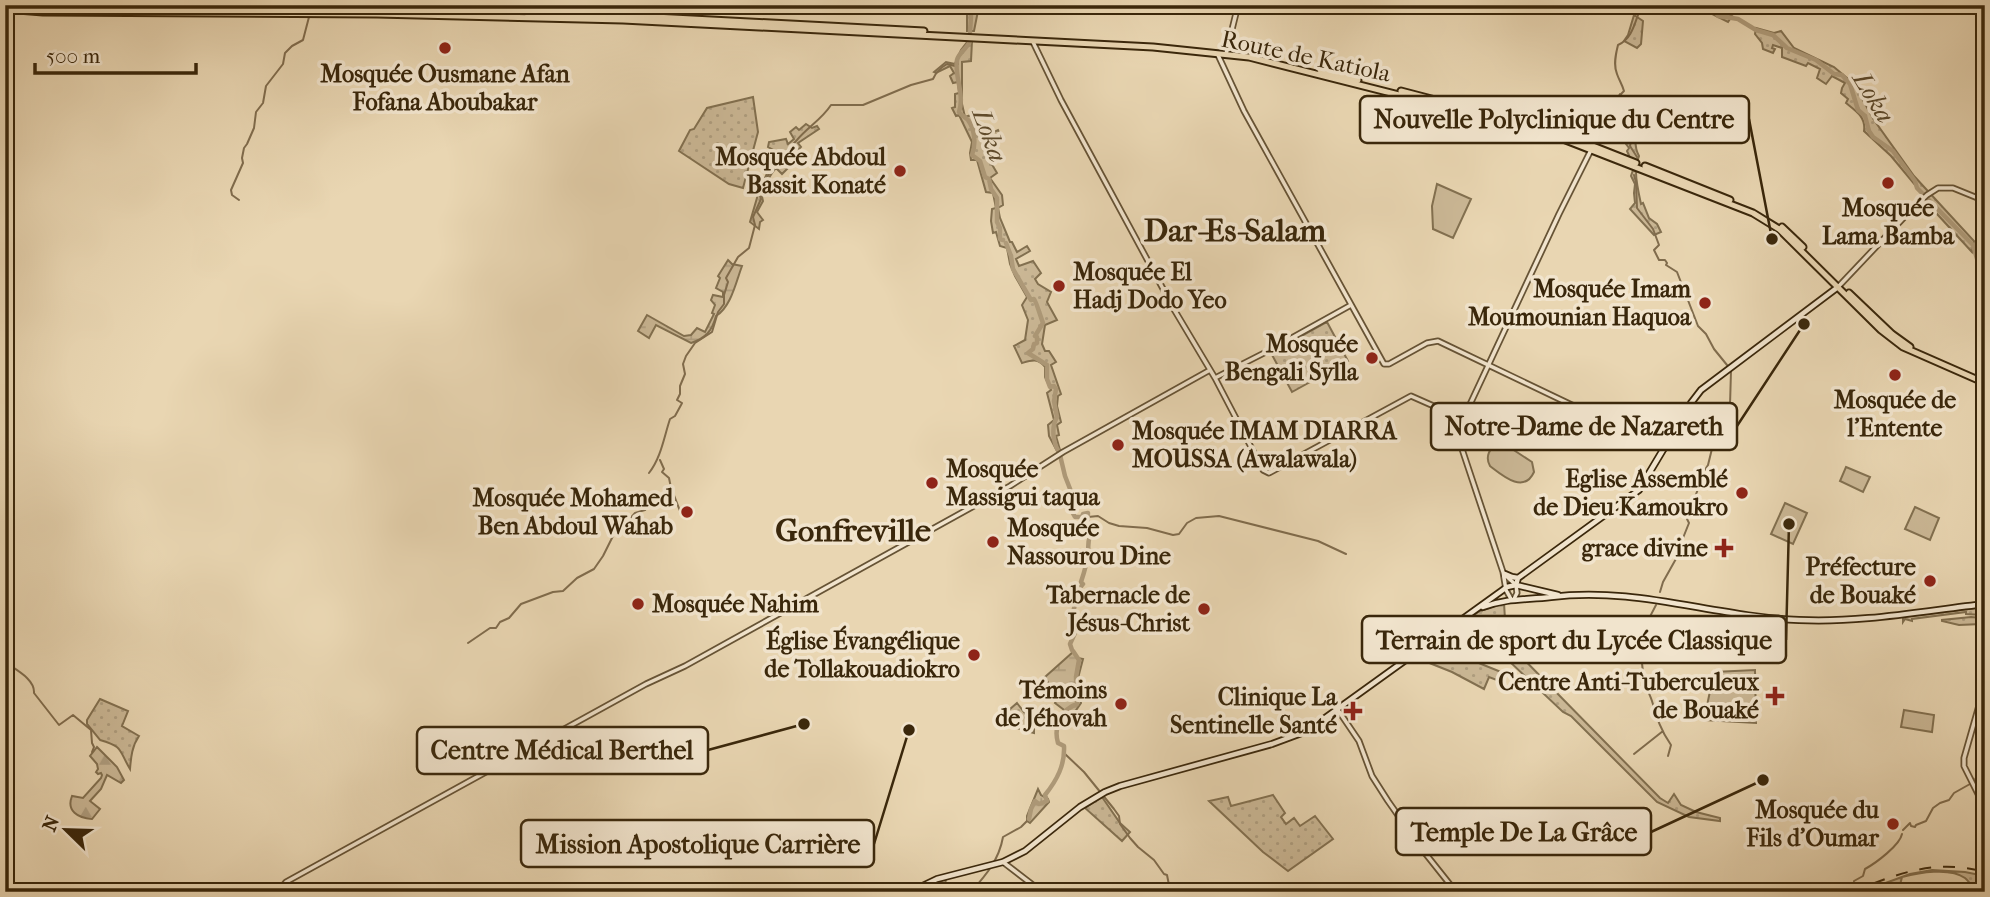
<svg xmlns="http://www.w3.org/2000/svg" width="1990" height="897" font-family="'IM FELL French Canon',serif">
  <defs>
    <pattern id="grass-dots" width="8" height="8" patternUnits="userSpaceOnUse" patternTransform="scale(1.75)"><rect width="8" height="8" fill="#cbb896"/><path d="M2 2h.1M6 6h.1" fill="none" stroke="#af9e80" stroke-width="1.8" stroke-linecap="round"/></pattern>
    <pattern id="forest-firs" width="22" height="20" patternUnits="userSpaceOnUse" patternTransform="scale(1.75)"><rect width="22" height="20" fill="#cbb896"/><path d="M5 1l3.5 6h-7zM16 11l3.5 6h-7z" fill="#af9e80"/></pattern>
    <pattern id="wetland-marsh" width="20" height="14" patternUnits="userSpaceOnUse" patternTransform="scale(1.75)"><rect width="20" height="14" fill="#cbb896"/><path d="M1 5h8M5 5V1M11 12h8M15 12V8" fill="none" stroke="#af9e80"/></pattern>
  </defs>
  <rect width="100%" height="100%" fill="#e9d6b2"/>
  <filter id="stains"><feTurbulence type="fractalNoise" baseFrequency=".00286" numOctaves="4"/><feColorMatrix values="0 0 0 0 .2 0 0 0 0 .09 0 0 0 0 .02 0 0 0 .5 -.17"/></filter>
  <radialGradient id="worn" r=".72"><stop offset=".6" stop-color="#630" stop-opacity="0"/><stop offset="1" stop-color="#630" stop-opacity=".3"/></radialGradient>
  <path fill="url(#grass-dots)" stroke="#827050" stroke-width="2" d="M967,5H971L978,11L974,31H967Z
    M1704,5H1717L1719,9L1732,16L1728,22L1712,14Z
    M1634,15L1643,21L1641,44L1637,48L1624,41L1628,35Z
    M1756,28L1774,33L1781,31L1794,48L1834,67L1854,84L1874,120L1914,176L1974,241L1972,252L1926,202V198L1891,156L1864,131C1866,117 1856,111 1846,103L1848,99L1841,93L1842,88L1845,83L1832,76L1826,84L1817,78L1820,69L1808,63L1806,66L1782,57V48L1773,45L1772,48L1775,49L1773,53L1763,49L1762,43L1755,34Z
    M968,41H972L971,61L962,62V104L965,117L974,114L978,130L985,136L998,130L1000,135L999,143L984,151L997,173L990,178L1002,195L1003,205L998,208L1000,218L1010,242H1012L1017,252L1027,246L1030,251L1016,259L1019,266L1033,261L1041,273L1035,279L1038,284L1051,292L1047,302L1057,320L1045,325L1042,344L1045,351H1049L1056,362L1051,365L1061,394L1058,396L1057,406L1061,422L1057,425L1059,435L1056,436L1060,450L1057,451L1049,436L1048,425L1054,420L1047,393L1051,390L1045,377V367C1038,358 1032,360 1022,363L1014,346L1025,340L1028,320L1022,305L1027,297L1015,276L1010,264L1007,248L1000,246L996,232L993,233L991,221L992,209L996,208L993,193L986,192L977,160H971L970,153L972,142L959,115L956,116L952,108L955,107V94L959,93L958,82L953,83L950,76L954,73L950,66L936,73L934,72L946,62L955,64L961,50Z
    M753,97L758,132L743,188L729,184L679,151L690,130L694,129L707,108Z
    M806,124L812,128L817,126L819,129L798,143L801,147L789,159L793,163L782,174L776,168C769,175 767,184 761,192L763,201L757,212L763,220L760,222L759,229L750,222L759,191L777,152L768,147L769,142L786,139L788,144L794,139L790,132L796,127L799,130Z
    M1637,125C1635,135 1634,147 1639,156L1637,162L1631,160L1627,151L1629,148L1626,144L1627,136L1626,131H1629Z
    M1633,170L1636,172C1636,180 1639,195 1641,204L1643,203L1649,218L1657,224L1661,232L1654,235L1630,209L1635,203L1634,193L1635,184L1631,176Z
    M1327,322L1348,361L1292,392L1271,353Z
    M1504,603L1505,619L1495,630L1660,798L1668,803L1674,794L1681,805L1696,812L1720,818V821L1689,817L1657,802L1571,716L1563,712L1509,661L1506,654L1501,653L1502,648C1489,636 1474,631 1459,625L1480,611Z
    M1985,607V612L1982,615L1966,614V612L1912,619V621L1905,619L1903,622V617Z
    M1971,617L1982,618L1981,624L1959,625L1942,621V620Z
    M1432,644L1501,672L1502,682L1489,677L1484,689L1452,672L1427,662L1418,655Z
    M100,699L128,711L122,726L139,736C132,746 131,757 130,769C118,749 124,747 100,740L87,724V720Z
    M1017,703L1027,716L1034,720V733C1022,730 1008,727 1001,717Z
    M1273,795L1285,813L1281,817L1286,824L1294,818L1300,826L1315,816L1333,839L1288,871L1263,852L1209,801L1228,797L1231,806Z
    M1102,797L1120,823L1130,832L1122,841L1085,808Z
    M1932,870L1965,872L1985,876V892H1976C1973,888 1969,881 1965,878C1950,867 1918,873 1902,877L1900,885L1885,892H1861L1910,874Z
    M946,879L945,884L952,892H945L938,888L931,892H916Z"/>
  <path fill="url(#forest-firs)" stroke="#827050" stroke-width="2" d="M97,747L117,767L124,780L121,783L107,775L101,789L90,801L100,809L92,819C78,818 66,811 72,796L83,798L101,778L102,775L101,773L98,774L96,772L98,769L97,764L90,756Z"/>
  <path fill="url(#wetland-marsh)" stroke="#827050" stroke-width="2" d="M728,260L732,264L742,266C736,282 731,307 716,316C712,331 706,338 691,343L656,325L649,338L638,331L647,315L684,336L691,335L697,328L705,332L714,314L712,313L715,305L711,300L713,295L723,297V292L716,288L720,278L718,276Z
    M1073,652L1078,658L1083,659L1077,682L1081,703L1072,716L1055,703L1058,698L1056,688H1051L1045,677Z
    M1038,789L1041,795L1048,799L1049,802L1030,823L1027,821V816Z"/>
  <path fill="#cbb896" stroke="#827050" stroke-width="2" d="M1437,184L1471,199L1453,238L1433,229L1432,206Z
    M1498,444L1506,445L1532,462L1534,472C1524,494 1503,476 1490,466C1485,457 1489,448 1498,444Z
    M1846,467L1870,477L1863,492L1840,481Z
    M1785,503L1807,513L1793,544L1771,534Z
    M1915,507L1939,518L1930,540L1905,529Z
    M1755,670L1756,723L1704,720L1714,672Z
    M1904,710L1934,715L1932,732L1901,727Z"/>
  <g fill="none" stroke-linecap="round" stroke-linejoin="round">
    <path stroke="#806c4d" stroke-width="2" d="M1062,5L1071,10L1078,8L1081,10
      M310,12L314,5
      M1541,106L1600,122L1605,114L1618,103L1617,99L1620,94
      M1637,157L1630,146L1635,122V115L1630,104L1623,101L1621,94L1624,91C1622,84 1619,80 1617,74C1613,65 1616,53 1618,45C1634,38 1635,19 1642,5
      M1634,175L1636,182L1637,208L1653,229L1659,245L1654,250L1659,260H1665L1667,263L1666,265L1677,272L1698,326L1706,334L1714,349L1727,365
      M239,200L232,195L231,190L243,163L242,158L244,148L247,144L254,128L256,112L263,103L266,86L283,64L285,53L292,46L303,40L309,17
      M649,473C661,458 664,437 670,419L675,416L681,405L682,403L677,400L680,394V386L685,374L683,364L686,356L695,343L712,332L718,312L724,304V295L728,282L726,278L738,257L749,248L755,225L753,217L761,199L759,193C763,186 766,179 769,174C774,165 789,148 797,140C808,127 822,119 831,105H863L911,85L933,79C936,72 940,68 947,64L955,66L958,64
      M672,490L680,511
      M1088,517L1098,516L1109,523L1119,526L1147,528L1173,535L1179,534L1187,523L1196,518L1219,516L1318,541L1346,554
      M1660,592L1663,582L1677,557V553L1689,523L1687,519L1702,478L1703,473L1708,465L1721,412L1722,408L1727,409L1730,405L1731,371
      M1656,605C1641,630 1638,657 1646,685C1647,690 1650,695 1652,701C1657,718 1660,729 1671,745L1668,756
      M468,643L490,628H496L500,622L509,618L521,604L553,592L563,591L577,578L594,569L603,556L618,526L628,521L635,513L645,510L654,499L667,493L671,488L669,478L662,472L664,469L660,460
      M5,662C16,670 35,679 34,693L59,725L73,715L91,730L92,743L94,747L92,752
      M1064,753L1084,772L1114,809L1119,816L1120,824L1130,838L1138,847L1154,860L1164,874L1167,875L1170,890L1173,892
      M1634,754L1663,731
      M1903,830L1910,823L1911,826L1915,827L1916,825L1926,821L1933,808L1940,803L1949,800L1954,793L1970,784
      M1854,886V881L1863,876L1865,869C1876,863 1900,845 1902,834
      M971,892C986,875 999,860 1003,837L1021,827L1029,819"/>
    <path stroke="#ae9a79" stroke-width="4.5" d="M968,5L971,16L970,32
      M1712,5L1721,10L1726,17L1738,19L1756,30L1773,35L1787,48L1816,60L1834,74L1842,75L1850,84L1858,110L1865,116L1869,131L1873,137L1893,151L1915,181L1917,188L1973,245L1985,286
      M1713,6L1718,16L1725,17
      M970,41C967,49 959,52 957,60C954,76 965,94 959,112C961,115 965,117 968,120C975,129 976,145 972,155L980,161L985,177L989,179L991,189L997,198V222L1000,228V239L1003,240
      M1006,243L1011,256L1013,269L1031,300L1034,299C1036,301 1041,318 1043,323L1035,336L1037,337V343L1034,344L1033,349L1028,353L1047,365V379L1050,387L1054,386L1056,389L1054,401L1057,417C1051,427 1053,443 1059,452
      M1060,455L1065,476L1074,499L1071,500L1070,508L1075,517H1082L1083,514L1088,513L1087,532L1090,536C1087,544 1089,547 1088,554C1087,563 1084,573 1081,582L1083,584L1073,597L1075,604L1071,622L1075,633L1070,644L1072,650
      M1975,780L1985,776
      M1029,819L1031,809L1035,801L1039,804L1047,801L1045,795C1057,780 1065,765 1064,746L1058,743C1053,726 1062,709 1077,704L1076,677L1079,660L1073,651"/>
    <defs>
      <path id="tertiary" d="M1033,42L1061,100L1175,311L1215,378L1263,470L1269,473L1411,396L1463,419
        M1226,54L1238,5
        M1218,55L1244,111L1384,364H1389L1427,343L1438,341L1664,449
        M1838,287L1910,211L1927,195L1938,188H1953L1985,201
        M1215,378L1268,351L1351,305
        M1505,575L1516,585L1517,593L1514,599
        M1511,599L1506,590L1503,572L1460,443L1458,430L1559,214L1592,148
        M1985,658L1980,702L1964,758V766L1985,808
        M1338,710L1359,741L1372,776L1388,801L1421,848L1456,892
        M1003,862L1042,892
        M282,892V887L286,882L646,684L685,666L1010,486L1063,452L1210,370"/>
      <path id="secondary" d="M1505,574L1512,577L1518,578
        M1516,585L1518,578L1639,490L1691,403L1701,390L1838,287
        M1483,607C1507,598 1526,600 1551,597C1636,586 1714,617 1799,620C1861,623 1923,611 1985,604
        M910,892L937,879L1003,862L1025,851L1080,807L1105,792L1120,786L1272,744L1307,731L1507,587L1516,585L1558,595"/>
      <path id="trunk" d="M5,9L43,12L377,14L623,20L1153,47L1249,57L1545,132L1753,213L1779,229L1881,330L1903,347L1985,383
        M528,15H616L924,31
        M1320,70L1358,80
        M1401,91L1466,108
        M1570,137L1636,163
        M1645,166L1730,200
        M1782,227L1803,247
        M1849,293L1892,334L1910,347"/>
    </defs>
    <use href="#tertiary" stroke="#665335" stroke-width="7"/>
    <use href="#secondary" stroke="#3a270b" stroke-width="8"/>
    <use href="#trunk" stroke="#3a270b" stroke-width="9"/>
    <use href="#tertiary" stroke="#f1e4cd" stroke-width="3.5"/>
    <use href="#secondary" stroke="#f1e4cd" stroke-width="4.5"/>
    <use href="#trunk" stroke="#e9d6b2" stroke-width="5"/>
    <path stroke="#3a270b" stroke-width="2" stroke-dasharray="12 12" stroke-linecap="butt" d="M1851,892C1898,874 1934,858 1985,872"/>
  </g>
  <g fill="#8f2418" stroke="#f1e4cd" stroke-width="2.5">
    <circle cx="445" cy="48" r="7"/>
    <circle cx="900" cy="171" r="7"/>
    <circle cx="1888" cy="183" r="7"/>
    <circle cx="1059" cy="286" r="7"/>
    <circle cx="1705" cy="303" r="7"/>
    <circle cx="1372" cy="358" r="7"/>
    <circle cx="1895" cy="375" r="7"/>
    <circle cx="1118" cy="445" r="7"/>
    <circle cx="932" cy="483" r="7"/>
    <circle cx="1742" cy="493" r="7"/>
    <circle cx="687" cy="512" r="7"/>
    <circle cx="993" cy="542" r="7"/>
    <path d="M1720.5 537.5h7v7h7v7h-7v7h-7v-7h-7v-7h7z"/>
    <circle cx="1930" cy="581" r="7"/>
    <circle cx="638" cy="604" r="7"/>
    <circle cx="1204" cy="609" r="7"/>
    <circle cx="974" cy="655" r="7"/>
    <path d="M1771.5 685.5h7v7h7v7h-7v7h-7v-7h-7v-7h7z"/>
    <circle cx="1121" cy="704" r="7"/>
    <path d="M1349.5 700.5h7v7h7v7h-7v7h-7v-7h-7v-7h7z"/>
    <circle cx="1893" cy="824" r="7"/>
  </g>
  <g text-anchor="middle" stroke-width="7" stroke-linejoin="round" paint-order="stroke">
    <g font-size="24" fill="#3a270b" stroke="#f1e4cd">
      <text transform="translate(1306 56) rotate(12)" y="8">Route de Katiola</text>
    </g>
    <g font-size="24" font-weight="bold" fill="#3a270b" stroke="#f1e4cd" text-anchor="end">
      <text x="445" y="82" text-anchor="middle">Mosquée Ousmane Afan<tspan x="445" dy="28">Fofana Aboubakar</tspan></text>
      <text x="886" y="165">Mosquée Abdoul<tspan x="886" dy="28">Bassit Konaté</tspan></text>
      <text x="1888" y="216" text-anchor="middle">Mosquée<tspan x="1888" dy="28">Lama Bamba</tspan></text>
      <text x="1073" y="280" text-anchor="start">Mosquée El<tspan x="1073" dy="28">Hadj Dodo Yeo</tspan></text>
      <text x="1691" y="297">Mosquée Imam<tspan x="1691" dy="28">Moumounian Haquoa</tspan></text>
      <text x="1358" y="352">Mosquée<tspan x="1358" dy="28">Bengali Sylla</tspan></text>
      <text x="1895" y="408" text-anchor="middle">Mosquée de<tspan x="1895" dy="28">l'Entente</tspan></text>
      <text x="1132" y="439" text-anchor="start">Mosquée IMAM DIARRA<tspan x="1132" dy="28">MOUSSA (Awalawala)</tspan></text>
      <text x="946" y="477" text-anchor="start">Mosquée<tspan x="946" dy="28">Massigui taqua</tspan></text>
      <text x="1728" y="487">Eglise Assemblé<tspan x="1728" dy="28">de Dieu Kamoukro</tspan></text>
      <text x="673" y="506">Mosquée Mohamed<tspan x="673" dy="28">Ben Abdoul Wahab</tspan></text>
      <text x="1007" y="536" text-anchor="start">Mosquée<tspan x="1007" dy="28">Nassourou Dine</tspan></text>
      <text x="1708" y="556">grace divine</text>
      <text x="1916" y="575">Préfecture<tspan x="1916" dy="28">de Bouaké</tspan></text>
      <text x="1190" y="603">Tabernacle de<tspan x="1190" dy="28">Jésus-Christ</tspan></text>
      <text x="652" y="612" text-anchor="start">Mosquée Nahim</text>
      <text x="960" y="649">Église Évangélique<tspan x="960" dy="28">de Tollakouadiokro</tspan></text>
      <text x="1759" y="690">Centre Anti-Tuberculeux<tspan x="1759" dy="28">de Bouaké</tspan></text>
      <text x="1107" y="698">Témoins<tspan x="1107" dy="28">de Jéhovah</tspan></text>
      <text x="1337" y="705">Clinique La<tspan x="1337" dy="28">Sentinelle Santé</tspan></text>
      <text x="1879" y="818">Mosquée du<tspan x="1879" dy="28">Fils d'Oumar</tspan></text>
    </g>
    <g font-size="26" font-style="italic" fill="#5d4a2c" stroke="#f1e4cd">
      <text transform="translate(1874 97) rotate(59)" y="9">Loka</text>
      <text transform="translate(990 135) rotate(70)" y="9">Loka</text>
    </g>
    <g font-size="32" font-weight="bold" fill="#3a270b" stroke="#f1e4cd">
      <text x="1235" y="241">Dar-Es-Salam</text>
      <text x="853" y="541">Gonfreville</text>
    </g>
  </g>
  <path fill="none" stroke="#3a270b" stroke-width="2.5" d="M1772 239L1749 119M1804 324L1737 426M1789 524L1786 640M804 724L708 750M1763 780L1651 832M909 730L874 844"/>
  <g fill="#3a270b" stroke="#f1e4cd" stroke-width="2.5">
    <circle cx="1772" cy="239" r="7"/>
    <circle cx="1804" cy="324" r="7"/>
    <circle cx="1789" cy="524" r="7"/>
    <circle cx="804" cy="724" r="7"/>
    <circle cx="1763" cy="780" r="7"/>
    <circle cx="909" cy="730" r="7"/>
  </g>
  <g fill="#f1e4cd" stroke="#3a270b" stroke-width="2.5">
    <rect x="1360" y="96" width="389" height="47" rx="7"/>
    <rect x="1431" y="403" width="306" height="47" rx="7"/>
    <rect x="1362" y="616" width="424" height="47" rx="7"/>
    <rect x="417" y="727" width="291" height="47" rx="7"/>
    <rect x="1396" y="808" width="255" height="47" rx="7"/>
    <rect x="521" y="820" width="353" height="47" rx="7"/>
  </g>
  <g font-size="26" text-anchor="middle" font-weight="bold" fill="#3a270b">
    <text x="1554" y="128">Nouvelle Polyclinique du Centre</text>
    <text x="1584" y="435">Notre-Dame de Nazareth</text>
    <text x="1574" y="649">Terrain de sport du Lycée Classique</text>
    <text x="562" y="759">Centre Médical Berthel</text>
    <text x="1524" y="841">Temple De La Grâce</text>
    <text x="698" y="853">Mission Apostolique Carrière</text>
  </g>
  <rect width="1990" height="897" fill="none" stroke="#e9d6b2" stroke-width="28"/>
  <rect x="7" y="7" width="1976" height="883" fill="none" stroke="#3a270b" stroke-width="3.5"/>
  <rect x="14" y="14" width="1962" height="869" fill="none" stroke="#3a270b" stroke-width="2"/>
  <g transform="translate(66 830) rotate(293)" stroke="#f1e4cd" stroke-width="5" paint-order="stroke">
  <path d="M0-5L12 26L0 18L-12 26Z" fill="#3a270b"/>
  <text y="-10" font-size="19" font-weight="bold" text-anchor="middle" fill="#3a270b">N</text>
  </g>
  <path d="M35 63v10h161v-10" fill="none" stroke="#3a270b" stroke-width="3.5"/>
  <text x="46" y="63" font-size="21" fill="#3a270b" stroke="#f1e4cd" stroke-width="5" paint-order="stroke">500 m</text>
  <rect width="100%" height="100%" filter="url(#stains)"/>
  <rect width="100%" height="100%" fill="url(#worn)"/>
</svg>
